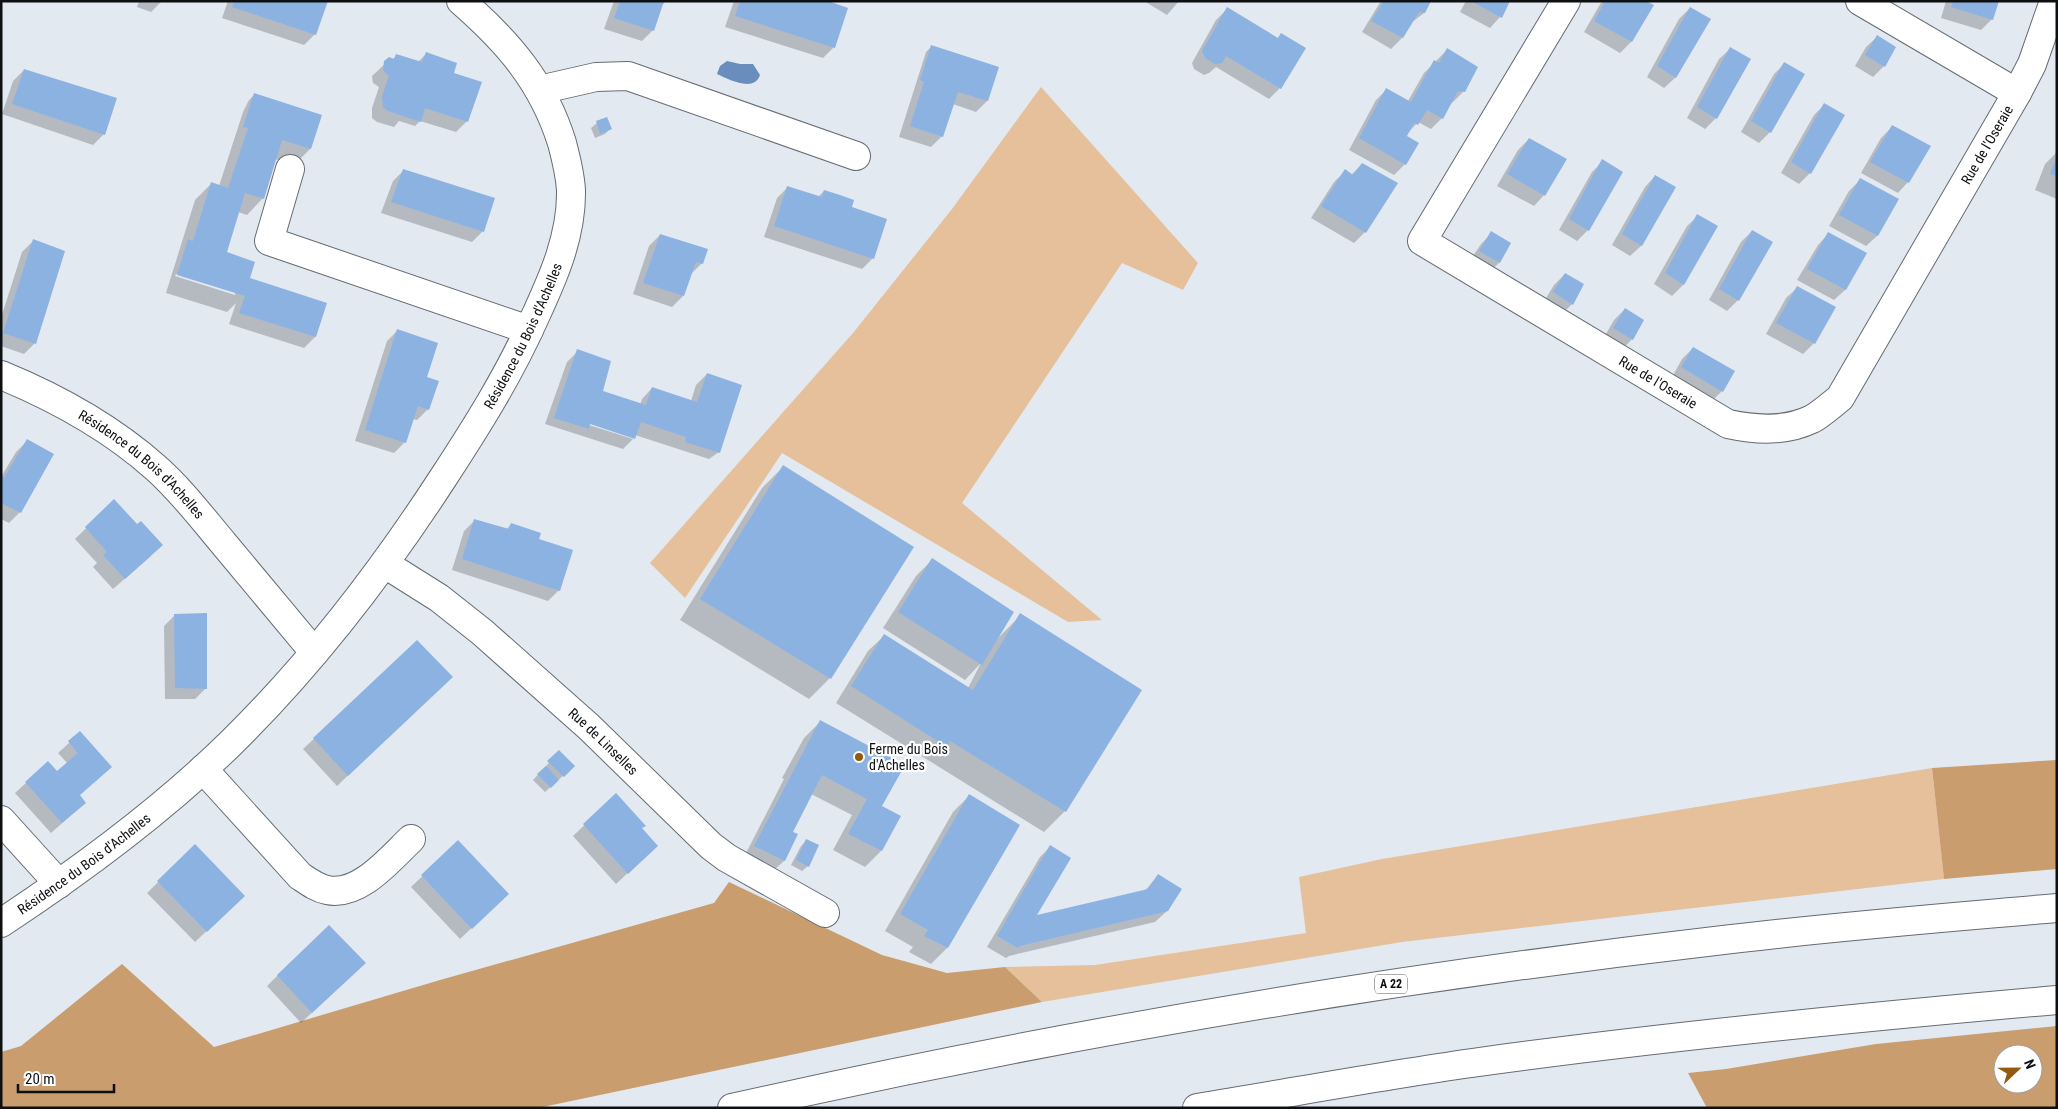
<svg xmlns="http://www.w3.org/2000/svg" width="2058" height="1109" font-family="'Roboto Condensed',sans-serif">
  <rect width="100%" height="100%" fill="#e3e9f1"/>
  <path fill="#e5c09a" d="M1041,87L1198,263L1183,290L1122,263L962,503L1102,620L1068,622L782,453L685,598L650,563L853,333L952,209Z
    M1932,768L1944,879L1402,942L1042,1002L1005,967L1095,965L1306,933L1299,877L1382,859Z"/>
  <path fill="#c99d6e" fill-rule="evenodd" d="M2057,760V869L1944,879L1932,768Z
    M729,882L882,955L947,973L1005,967L1042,1002L538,1108H1V1052L21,1046L122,964L214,1047L440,980L714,903Z
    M2057,1026V1108H1707L1688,1073L1726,1069L1876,1044ZM2003,1054H2033V1084H2003Z"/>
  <path fill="#698dbc" d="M727,61L740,64H753L760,75C754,93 728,79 717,74L720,66Z"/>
  <path fill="#0003" fill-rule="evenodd" d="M139,1H162L151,12L137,7Z
    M228,1H327L315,34L304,45L222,18Z
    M614,1H666L661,6L653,30L642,41L604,29Z
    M734,1H824L834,47L823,58L725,27Z
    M1144,1H1179L1167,15Z
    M1381,1H1429L1424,13L1411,23L1402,38L1391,49L1362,32Z
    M1466,1H1511H1509L1500,17L1490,28L1460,12Z
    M1602,1H1644L1652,6L1631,42L1620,53L1584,32Z
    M1946,1H1997L1992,19L1981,30L1941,18Z
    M1690,8L1709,20L1675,78L1664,88L1647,77L1679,19Z
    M1227,9L1277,39L1281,34L1280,88L1269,99L1216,67L1209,73L1204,75L1194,69L1192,63L1216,20Z
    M1877,37L1884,66L1873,77L1855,66L1866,47Z
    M931,47L998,68L987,101L976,112L953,104L942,136L931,147L899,137L926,52Z
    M1730,49L1716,118L1705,129L1687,118L1719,59Z
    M1447,50L1463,92L1452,103L1451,102L1442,118L1431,129L1418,122L1407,134L1405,164L1394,175L1349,150L1376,100L1387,89L1408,101L1424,73Z
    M426,54L452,74L467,121L456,132L420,121L415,126L399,121L394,127L377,122L372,118V108L379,87L373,83L372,76L390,59H393L396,56L418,62Z
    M1784,64L1803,74L1770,132L1759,143L1741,132L1774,74Z
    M24,70L104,134L93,145L2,114L13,81Z
    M255,94L320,116L310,149L294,165L275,159L263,198L247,215L238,212L226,253L247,282L325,303L315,337L304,348L229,324L236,303L227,312L166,293L195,200L211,184L219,186L243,112L249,100ZM176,274L235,292V295L175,276Z
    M1824,105L1810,173L1799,184L1781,173L1814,115Z
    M597,123L610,129L605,134L595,138L591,128Z
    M1892,127L1908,182L1898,193L1861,173L1881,138Z
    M1529,139L1544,195L1534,206L1497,186L1518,150Z
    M2057,149V199L2035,190L2045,164L2055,154Z
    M1603,161L1588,230L1577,241L1559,230L1592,172Z
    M1362,164L1365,232L1354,243L1311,218L1334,182L1345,171L1351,175Z
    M404,170L483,231L472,242L381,213L393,181Z
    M1655,176L1675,188L1641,246L1630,256L1612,245L1645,187Z
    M1860,180L1897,200L1877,236L1866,246L1829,226L1849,191Z
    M788,187L818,197L824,191L873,258L862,269L764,237L777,198Z
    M1698,216L1717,226L1683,285L1672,296L1654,284L1687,226Z
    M1752,231L1738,300L1727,311L1709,300L1741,242Z
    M1492,233L1509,244L1499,263L1488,273L1469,262L1481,244Z
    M1828,234L1865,253L1845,290L1834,300L1797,280L1818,245Z
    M660,235L702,263L691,274L683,296L672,307L633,294L649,246Z
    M33,241L35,343L24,354L1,346V318L22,252Z
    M1565,274L1572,304L1561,315L1543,303L1554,285Z
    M1797,288L1814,343L1803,354L1766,334L1786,298Z
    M1625,309L1632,339L1622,350L1603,339L1614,320Z
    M398,330L425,378L428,409L417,420L412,419L405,442L394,453L355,441L387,341Z
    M1693,348L1722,391L1711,402L1671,379L1682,359Z
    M578,351L600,395L640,405L642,399L652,388L691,401L696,385L707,374L719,452L709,459L635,435L589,423V425L633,439L623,449L545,424L567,362Z
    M27,441L20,512L9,523L1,519V477L16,452Z
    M783,467L830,678L809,699L680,620L762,488Z
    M114,501L151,556L113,589L93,567L97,563L75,539Z
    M475,520L506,530L511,524L538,540L559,590L548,601L452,570L464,531Z
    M932,560L998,638L1021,615L1140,690L1065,811L1044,832L836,703L868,651L885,635L968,688L981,663L965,680L883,628L916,576Z
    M175,615L206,688L195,699H165L164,626Z
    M417,642L440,688L337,786L303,749Z
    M820,722L881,807V851L865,867L833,850L852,815L811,794L791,832L796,835L784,861L773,871L744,857L784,779L782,778L804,738Z
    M80,733L79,796L85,803L51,833L15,793L26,783L57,773L68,764L58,753Z
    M559,752L574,766L545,792L533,780Z
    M616,795L641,829L645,857L616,884L573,836Z
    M969,796L1018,825L947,948L931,964L909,952L913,947L885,931L953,812Z
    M806,841L808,866L802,871L791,865L801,846Z
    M458,842L496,905L460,939L411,887Z
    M195,846L232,907L195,942L147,893Z
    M1050,847L1034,917L1144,892L1158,875L1167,911L1155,922L1009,956L1006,958L987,947L1040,857Z
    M353,974L301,1023L267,986L278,975Z"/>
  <path fill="#8cb2e2" d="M234,1H328L316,35L232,7Z
    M620,1H664L654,31L614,18Z
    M740,1H828L848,8L835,48L735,16Z
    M1384,1H1431L1425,13L1419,12L1403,38L1371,21Z
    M1471,1H1510L1502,18Z
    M1605,1H1646L1654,5L1632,42L1594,21Z
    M1953,1H1999L1993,20L1951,7Z
    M1227,7L1278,38L1281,33L1306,48L1281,89L1226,56L1222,63L1215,64L1205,58L1202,51Z
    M1690,7L1711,19L1676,78L1657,66Z
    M1877,35L1896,47L1885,67L1865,55Z
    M931,45L999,67L988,101L958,92L943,137L910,126L924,82L920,80Z
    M1730,47L1751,59L1717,119L1697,107Z
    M1447,48L1478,67L1465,92L1458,91L1443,119L1427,110L1418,125L1414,123L1407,136L1419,143L1406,165L1359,138L1386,88L1411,102L1434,60L1439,63Z
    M426,52L457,63L454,73L482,82L468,122L425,108L421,122L388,111L383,107L382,96L389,76L383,70L384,61L389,57L394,59L396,54L422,62Z
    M1784,62L1805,74L1771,133L1751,121Z
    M24,69L117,98L105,135L12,104Z
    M254,93L322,115L311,149L282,140L264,199L245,193L227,252L255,262L250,278L327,303L316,337L239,313L245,296L177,275L188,239L193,241L211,182L228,188L248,128L243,127Z
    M1824,103L1845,115L1811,174L1791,162Z
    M607,117L612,129L600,134L596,121Z
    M1892,125L1931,146L1909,183L1870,162Z
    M1529,138L1567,159L1545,196L1507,174Z
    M2057,157V176L2050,174Z
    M1602,159L1623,172L1589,231L1569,219Z
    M1362,163L1398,183L1366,233L1321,206L1345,169L1353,175Z
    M403,169L495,198L484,232L391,202Z
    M1655,175L1676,187L1642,246L1622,234Z
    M1860,178L1899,199L1878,236L1839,215Z
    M787,186L822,197L824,190L840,195L854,200L852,207L887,219L874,259L774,226Z
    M1697,214L1718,226L1684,285L1665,273Z
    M1752,230L1773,242L1739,301L1719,289Z
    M1491,231L1511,243L1500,263L1479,251Z
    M1828,232L1867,253L1846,290L1807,269Z
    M660,234L708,249L703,264L696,262L684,296L643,283Z
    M33,239L65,251L36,344L3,333Z
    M1565,273L1584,284L1573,305L1553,292Z
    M1797,286L1836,307L1815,344L1776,323Z
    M1625,308L1644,320L1633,340L1613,328Z
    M397,329L438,343L427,377L439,381L429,410L418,406L406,443L365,430Z
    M1693,347L1735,371L1723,392L1681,367Z
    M577,349L611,361L603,391L646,405L652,387L697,402L707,373L742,385L720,453L685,442L686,437L641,422L635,439L590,424L589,429L554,418Z
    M27,439L54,454L21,513L1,503V476L4,478Z
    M783,465L914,547L831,679L700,599Z
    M114,499L137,524L141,521L163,545L125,579L103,555L107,552L85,527Z
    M474,519L509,529L511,523L541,533L539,539L573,550L560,591L462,559Z
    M932,558L1014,612L982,665L898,612Z
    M207,613V689L175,688L174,614Z
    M1020,613L1142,690L1066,812L950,741L947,747L851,686L884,634L973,690Z
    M417,640L453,677L348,776L313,738Z
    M820,720L905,765L882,806L901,816L882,851L848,834L867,799L822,775L793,832L798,834L785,861L754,846Z
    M80,731L112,767L80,795L86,803L62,823L25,782L48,761L57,771L78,753L68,741Z
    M559,750L575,766L564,777L547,761Z
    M546,766L559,780L551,788L537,774Z
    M616,793L646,826L642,828L658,846L628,874L583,824Z
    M969,794L1020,825L948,948L924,936L928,930L900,914Z
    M806,839L819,845L809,867L796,860Z
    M458,840L509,894L472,929L421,875Z
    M195,844L245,896L207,932L157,881Z
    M1050,845L1071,858L1037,915L1148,889L1158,874L1182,889L1168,911L1020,946L1018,948L997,936Z
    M329,925L366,963L312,1013L277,975Z"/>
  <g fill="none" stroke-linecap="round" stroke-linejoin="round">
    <defs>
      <g id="minor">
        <path id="s1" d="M1566,1L1422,241L1728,424C1756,430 1785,432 1812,419C1821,414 1831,405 1840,398L2017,93"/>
        <path d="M1860,1L2017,93L2032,64L2054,1"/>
        <path d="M539,90L596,77L628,76L856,156"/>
        <path d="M290,169L269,241L529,330"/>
        <path id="s2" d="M1,375C57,398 111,428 156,468C182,491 202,518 224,544C254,580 284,616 314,652"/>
        <path id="s3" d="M385,564L439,598L482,632L589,727L711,846L727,858L825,913"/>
        <path d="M203,769L300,876C309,882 317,888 327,890C359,897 390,859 411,839"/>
        <path d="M1,820L59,884"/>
        <path id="s4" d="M1,923C83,869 163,810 233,741C313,662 382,572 443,478C477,426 509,375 534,319C553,278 572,236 571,190C570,174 566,158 562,143C543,82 508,42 461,1"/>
      </g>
      <path id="highway" d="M732,1108C1056,1035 1385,979 1715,941C1828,927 1943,918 2057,908
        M1197,1108C1289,1093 1380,1076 1472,1063C1666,1036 1862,1017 2057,1000"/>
    </defs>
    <use href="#minor" stroke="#666b72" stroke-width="30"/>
    <use href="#highway" stroke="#666b72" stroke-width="30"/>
    <use href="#minor" stroke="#fff" stroke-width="28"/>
    <use href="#highway" stroke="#fff" stroke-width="28"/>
  </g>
  <circle fill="#905a10" stroke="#fff" stroke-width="2" cx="859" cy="757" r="5"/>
  <g text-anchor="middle" stroke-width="4.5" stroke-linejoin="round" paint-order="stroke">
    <rect fill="#fff" stroke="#565758" stroke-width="1" x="1375" y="974.5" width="32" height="19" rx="4"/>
    <g font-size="12" font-weight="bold" fill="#0d0f11">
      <text x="1391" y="988">A 22</text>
    </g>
    <g font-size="14" fill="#0d0f11" stroke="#fff">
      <text dy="5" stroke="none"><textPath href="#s1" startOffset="1050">Rue de l'Oseraie</textPath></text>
      <text dy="5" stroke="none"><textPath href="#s4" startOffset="796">Résidence du Bois d'Achelles</textPath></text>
      <text dy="5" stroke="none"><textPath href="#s1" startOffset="555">Rue de l'Oseraie</textPath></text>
      <text dy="5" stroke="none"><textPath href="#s2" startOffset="168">Résidence du Bois d'Achelles</textPath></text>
      <text dy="5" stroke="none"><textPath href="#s3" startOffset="282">Rue de Linselles</textPath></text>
      <text dy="5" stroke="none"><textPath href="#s4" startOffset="102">Résidence du Bois d'Achelles</textPath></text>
    </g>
    <g font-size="14" fill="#0d0f11" stroke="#fff" text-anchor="start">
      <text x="869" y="754">Ferme du Bois<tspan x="869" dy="16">d'Achelles</tspan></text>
    </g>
  </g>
  <rect width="2058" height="1109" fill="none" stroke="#0d0f11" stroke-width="5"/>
  <g transform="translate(2018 1069) rotate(68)"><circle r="24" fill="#ffffff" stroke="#9e9fa0"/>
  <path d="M0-4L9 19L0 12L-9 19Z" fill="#905a10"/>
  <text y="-8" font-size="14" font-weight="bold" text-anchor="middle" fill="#0d0f11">N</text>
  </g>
  <path d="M18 1084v8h96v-8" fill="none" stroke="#0d0f11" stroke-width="2.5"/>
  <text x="25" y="1084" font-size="15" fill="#0d0f11" stroke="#ffffff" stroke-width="4" paint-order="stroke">20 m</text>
</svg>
